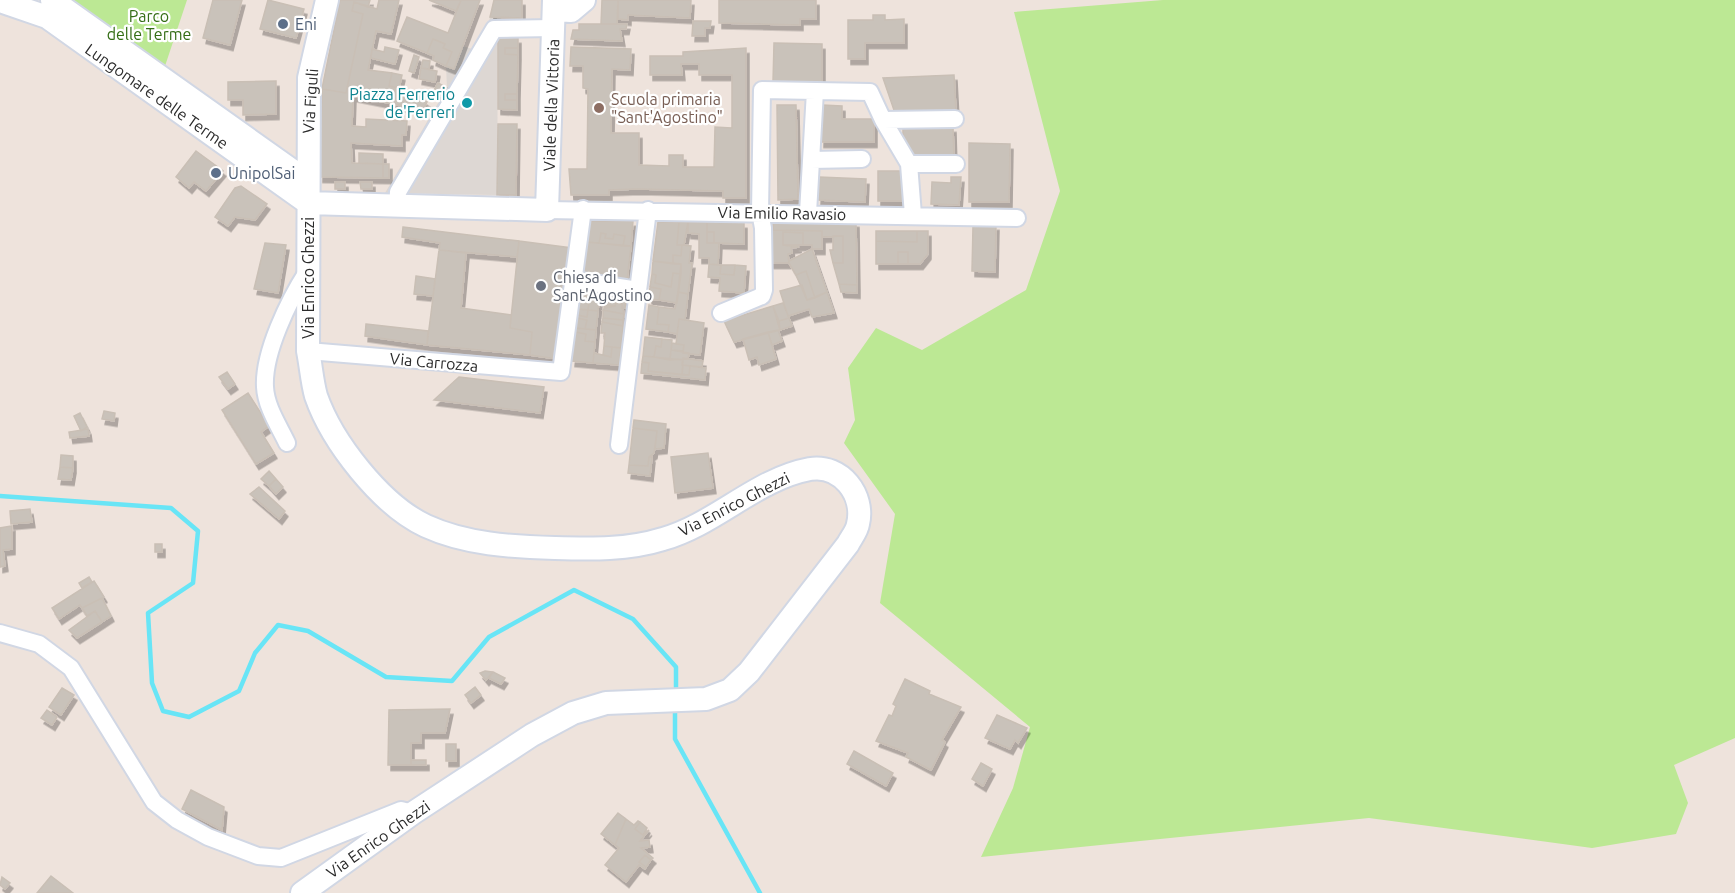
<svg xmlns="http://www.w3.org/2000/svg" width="1735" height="893" font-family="Ubuntu,sans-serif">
  <defs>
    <filter id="shadow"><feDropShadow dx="3" dy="5.5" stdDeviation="0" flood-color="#0004"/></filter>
  </defs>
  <rect width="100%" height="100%" fill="#eee3dc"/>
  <path fill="#bce894" d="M68,0H187L165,66Z
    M1163,0H1735V738L1674,765L1688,803L1676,834L1592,848L1369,818L981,857L1013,788L1030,727L880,603L895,514L844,443L855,420L848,368L876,328L922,350L1026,290L1060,191L1014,12Z"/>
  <path fill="#ddd7d3" d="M490,17H501L498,38L497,195L385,193L447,88L446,66L463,46L475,50L487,30Z"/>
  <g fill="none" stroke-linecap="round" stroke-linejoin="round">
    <path stroke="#68e5f6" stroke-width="4.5" d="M0,496L171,508L198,531L193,583L148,613L152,683L163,711L189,717L239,691L255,653L278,625L308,631L386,677L452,681L489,637L574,590L633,619L676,667V693
      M675,708V739L760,893"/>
  </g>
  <path fill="#c9c2ba" stroke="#c9bfb5" stroke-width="1.5" filter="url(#shadow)" d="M213,0H242L230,45L203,38Z
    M268,0L304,9L296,38L260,29Z
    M340,0H370L368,7L354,2L352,11L363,14L346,93L322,89Z
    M379,0H399L391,34L376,31L368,70L392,73L389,86L412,91L409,107L353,96L352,126L366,127V119L407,121L406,135H402V146L351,143L352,163L383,164V178L320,177L322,89L346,93L363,14L352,11L354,2L377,9Z
    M429,0H461L456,11Z
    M461,0H480L454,69L446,66L452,52L443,48L445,44L433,39L427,53L397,41L407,17L448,33Z
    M494,0H522V18L490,17Z
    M602,0H618L617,24H601Z
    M618,0H691L690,18L628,15V20L618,19Z
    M719,0H816V19H800V25L719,23Z
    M873,15H885V20L904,19V43H865V59H848V20H873Z
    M693,21H711L710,28H705V36H692Z
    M579,24H627L626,29H620L622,41L571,39L573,30H579Z
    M498,38H518V48H505V54L518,55L517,94H505V100H517V110L498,109Z
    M433,39L445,44L443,48L452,52L446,66L433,60L434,56L427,53Z
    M774,43L822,44V83L773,82Z
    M385,47L399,50L395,64L371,58L372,49L384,52Z
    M571,47L631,49L630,70L612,69L611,133H639V165L669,166V155H683V167H714L715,127L732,128V75H699V64H681L682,75H650V56H683V52L746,48V198H723V191L637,189L609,190V195H571L569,169H587L588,89L583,88V66H570Z
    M505,48H518V55L505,54Z
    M414,55L419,57L414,73L409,71Z
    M423,60L430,61L429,69L421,68Z
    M421,68L437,71L435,82L419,79Z
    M392,73L402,75L399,88L389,86Z
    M954,75L956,112L895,113L883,78Z
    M276,81V114L243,115V100H228V82Z
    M438,83L447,88L439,97L433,92Z
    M412,91L427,102L422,111L409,107Z
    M505,94H517V100H505Z
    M777,105H796L798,199L778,200Z
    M822,105L842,106V119H874V142H821Z
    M498,124H517L516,195H497Z
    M953,127L954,160H911L903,141V129Z
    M969,143L1010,144L1009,202H969Z
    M196,151L223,171L206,191L194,182L189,188L176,177Z
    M359,153L383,154V164L359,163Z
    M383,164H389V178H383Z
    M878,171H906L907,201H878Z
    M819,177L866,179L865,202L818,200Z
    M951,177H961L959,205L931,204L932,182L951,183Z
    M335,182H345V189H335Z
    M360,182H372V189H361Z
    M241,186L267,204L255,220L235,217L228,226L215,217L235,188Z
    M589,221H633L631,246H623L625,236L614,234L613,239L605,238L606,234L601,233L599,243L586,242Z
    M773,221L856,222L857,285L839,284L833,263H843V236L822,237V231L773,230Z
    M658,222H679L677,245H682L681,256L673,255V264L653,261Z
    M679,222H688L684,245H677Z
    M688,222H707V243H719L718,265L709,264V258H699V234L688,233Z
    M707,222L744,223V244L714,243V232H707Z
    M996,225L995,272L972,271L973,226Z
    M403,227L519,241L517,257L439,250L440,243L402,237Z
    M773,230L822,231V249H812V245H803V233L783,232V245L799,247L791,248L792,253L788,254L789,263H769V232Z
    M876,231H917V242L876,241Z
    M917,231H928V254L920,264H908V252H898V264H876V241L917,242Z
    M707,232H714V243H707Z
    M783,232L803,233V245H783Z
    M601,233L606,234L605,238L613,239L614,234L625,236L623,246L599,243Z
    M833,236H843V263H833L830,250H833Z
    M519,241L572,248L557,359L530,355L532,332L510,328Z
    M586,242L631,246L627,281L582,275Z
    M265,243L286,245L278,293L254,289Z
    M682,245L691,246L689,263H692L688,294L678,292L681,264H673V255L681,256Z
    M812,249L827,292L815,298L806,271L796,275L789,263V261Z
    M439,250L466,253L461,308L511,315L510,328L532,332L530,355L427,345Z
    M898,252H908V264H898Z
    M653,261L681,264V274L673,273L671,287L655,283L656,275L652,274Z
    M709,264L721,265L720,274L734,275L735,265L746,266L744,293L719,291L720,278L708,277Z
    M721,265H735L734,275L720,274Z
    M806,271L815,298L807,300L796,275Z
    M673,273L681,274L677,303L659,300L661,289L650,287L652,274L656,275L655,283L671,287Z
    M416,276L435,279L433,296L414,294Z
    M839,284L857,285V293L841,292Z
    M802,285L807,300L827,292L834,313L812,317L809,309L788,316L780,291Z
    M650,287L661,289L659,300L649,299Z
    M581,288L600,290L598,311L588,310L589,301L579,300Z
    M605,291L626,294L625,308H622V304L616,303L615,306L604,308Z
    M678,292L688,294L685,320L679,319L677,334L668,332L669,325L657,324L659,307L675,309Z
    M579,300L589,301L588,310L578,309Z
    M616,303L622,304L624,314L603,310L607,305L615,306Z
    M783,303L789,318L779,321L773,306Z
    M649,305L659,307L657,324L669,325L668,332L646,329Z
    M773,306L780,330L734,342L724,321Z
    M578,309L588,310L587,317L577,315Z
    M588,310L598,311L596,330L585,329L587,320L577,318V315L587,317Z
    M603,310L624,314L623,320L603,318Z
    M577,318L587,320L585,329L576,328Z
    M603,318L623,320V326L602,322Z
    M789,318L792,326L780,330L779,321Z
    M679,319L704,323L700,355L683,353L684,345L676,344Z
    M602,322L623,326L621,348L604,346L605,333H601Z
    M366,324L428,331L427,345L365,336Z
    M576,328L596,330L595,342L585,341L586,334L575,332Z
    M778,330L782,341L772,345L768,332Z
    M575,332L586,334L585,341L595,342L593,363L572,361Z
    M768,332L776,359L759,365L757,357L749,360L743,339Z
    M645,337L662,339L661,347L656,346L654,357L643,356Z
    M662,339L672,340L670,360L654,357L656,346L661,347Z
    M672,343L684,345L683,351L671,350Z
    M604,346L612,347L611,357L603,355Z
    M612,347L621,348L619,365L593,363L594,353L611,357Z
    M671,350L689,353L688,359L670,360Z
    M643,356L683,360L682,375L648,371L649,363L642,362Z
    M683,358L703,361L702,367L682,365Z
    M642,362L649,363L648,371L689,375L690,366L706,368L705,380L641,373Z
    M683,365L690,366L689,375H682Z
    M227,372L235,384L228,389L219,377Z
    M459,377L544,387L540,413L434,400Z
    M248,393L269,426L261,432L274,453L256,464L222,410Z
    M104,411L115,413L114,421L102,419Z
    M80,413L87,427L81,431L74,416Z
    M634,420L666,424L664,448L655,449L657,431L633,428Z
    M633,428L657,431L654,453L649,457L648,466L629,465Z
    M88,429L89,436L70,438L69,432Z
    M708,453L713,488L675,493L671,457Z
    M61,455L73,456V468L60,467Z
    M649,457H652L650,476L628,473L629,465L648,466Z
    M60,467L73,468L71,480L58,479Z
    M269,471L276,479L269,486L261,479Z
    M276,479L283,487L276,494L269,486Z
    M259,487L285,511L279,519L250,494Z
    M30,509L32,522L11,524L10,511Z
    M12,526V549L3,550L5,566L0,567V528Z
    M155,544H162V552H155Z
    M89,577L92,582L82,588L79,583Z
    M94,581L104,597L82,608L80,605L59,619L52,608Z
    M102,598L111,616L102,622L95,611L87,616L82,608Z
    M95,611L102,622L77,638L69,630Z
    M485,671L493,672L486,680L480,673Z
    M493,672L505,678L501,684L489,678Z
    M905,679L930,691L929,694L961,707L942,740L945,742L931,770L906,757L908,753L876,741L889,715L892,716L896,706L893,704Z
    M475,687L481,695L471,703L465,695Z
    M62,688L74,695L61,715L49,707Z
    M450,709L445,733H421V743H411V765H388L389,710Z
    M47,710L57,717L52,725L41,718Z
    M997,715L1027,728L1018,743L1015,740L1010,749L985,738Z
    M446,744H456V761H446Z
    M854,751L893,773L886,786L847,764Z
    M411,760H426V765H411Z
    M981,763L992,769L983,786L972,779Z
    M191,790L224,807L222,830L182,809Z
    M618,813L626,819L615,845L601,834Z
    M626,819L634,825L638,821L640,822L635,829L643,835L649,830L640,841L649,840L650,847L641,848L653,858L651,860L645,855L639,862L646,867L645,869L639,865L626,882L605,865L619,848L615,845Z
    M640,822L647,828L643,835L635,829Z
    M645,855L651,860L646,867L639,862Z
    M51,876L73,893H37Z
    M2,877L10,883L5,889L0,885Z"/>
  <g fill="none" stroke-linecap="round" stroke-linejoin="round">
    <defs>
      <path id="street" d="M883,120L955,119
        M811,160L862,159
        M909,164H956
        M397,207L398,192L494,29L553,28
        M547,210L1017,218
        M808,213L815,91
        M574,280L638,290
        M721,313L762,296L764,290L763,228L760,212L762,90L870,92L883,120L909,164L913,215
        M308,351L561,372L583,209
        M287,443C279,426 266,407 265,387C263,353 289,300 307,272
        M619,445L648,210
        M0,633L39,644L71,668L154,802L177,820L208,837L258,856L281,858L401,810L413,813"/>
      <path id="secondary" d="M52,0L307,181
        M0,1L47,17L308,203
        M554,10L571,11L584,0
        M308,203L547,210L554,0
        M302,893L413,813L532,735L573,713L606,703L706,699L730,690L749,672L848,544C851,538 857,531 858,524C865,495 841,464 810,469C756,479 716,524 663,539C628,550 591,549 555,548C512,547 465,544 426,526C381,505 332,442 316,396C312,382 311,366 308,351L309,78L327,0"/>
    </defs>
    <use href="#street" stroke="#d1d7e4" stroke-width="20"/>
    <use href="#secondary" stroke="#d1d7e4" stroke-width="26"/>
    <use href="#street" stroke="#fff" stroke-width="16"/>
    <use href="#secondary" stroke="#fff" stroke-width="22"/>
  </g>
  <g fill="#5c6f8a" stroke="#fff" stroke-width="2">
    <circle cx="283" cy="24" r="6"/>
    <circle cx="216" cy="173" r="6"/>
  </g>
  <circle fill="#0f9aa8" stroke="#fff" stroke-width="2" cx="467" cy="103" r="6"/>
  <circle fill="#8d6e63" stroke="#fff" stroke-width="2" cx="599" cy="108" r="6"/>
  <circle fill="#6b7280" stroke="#fff" stroke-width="2" cx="541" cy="286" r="6"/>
  <g text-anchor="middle" stroke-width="4.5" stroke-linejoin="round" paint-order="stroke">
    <g font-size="16" fill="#346d15" stroke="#fff">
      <text x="149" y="22">Parco<tspan x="149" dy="18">delle Terme</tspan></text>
    </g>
    <g font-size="16" fill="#4e5e75" stroke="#fff" text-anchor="start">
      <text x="295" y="30">Eni</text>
      <text x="228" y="179">UnipolSai</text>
    </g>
    <g font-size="16" fill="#0d838f" stroke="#fff" text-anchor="end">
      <text x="455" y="100">Piazza Ferrerio<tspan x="455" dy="18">de'Ferreri</tspan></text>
    </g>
    <g font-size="16" fill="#2b2b2b" stroke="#fff">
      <text transform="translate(157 96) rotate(35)" y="6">Lungomare delle Terme</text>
      <text transform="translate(310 101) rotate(-86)" y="6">Via Figuli</text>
      <text transform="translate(551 105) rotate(-88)" y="6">Viale della Vittoria</text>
      <text transform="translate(782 213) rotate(1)" y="6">Via Emilio Ravasio</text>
      <text transform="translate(308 278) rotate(-90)" y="6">Via Enrico Ghezzi</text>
      <text transform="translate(434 362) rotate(5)" y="6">Via Carrozza</text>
      <text transform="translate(734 504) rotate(-27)" y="6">Via Enrico Ghezzi</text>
      <text transform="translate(378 839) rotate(-35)" y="6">Via Enrico Ghezzi</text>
    </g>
    <g font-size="16" fill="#785e54" stroke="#fff" text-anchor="start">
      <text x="611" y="105">Scuola primaria<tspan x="611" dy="18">"Sant'Agostino"</tspan></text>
    </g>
    <g font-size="16" fill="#5b616d" stroke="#fff" text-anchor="start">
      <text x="553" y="283">Chiesa di<tspan x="553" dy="18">Sant'Agostino</tspan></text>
    </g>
  </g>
</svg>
